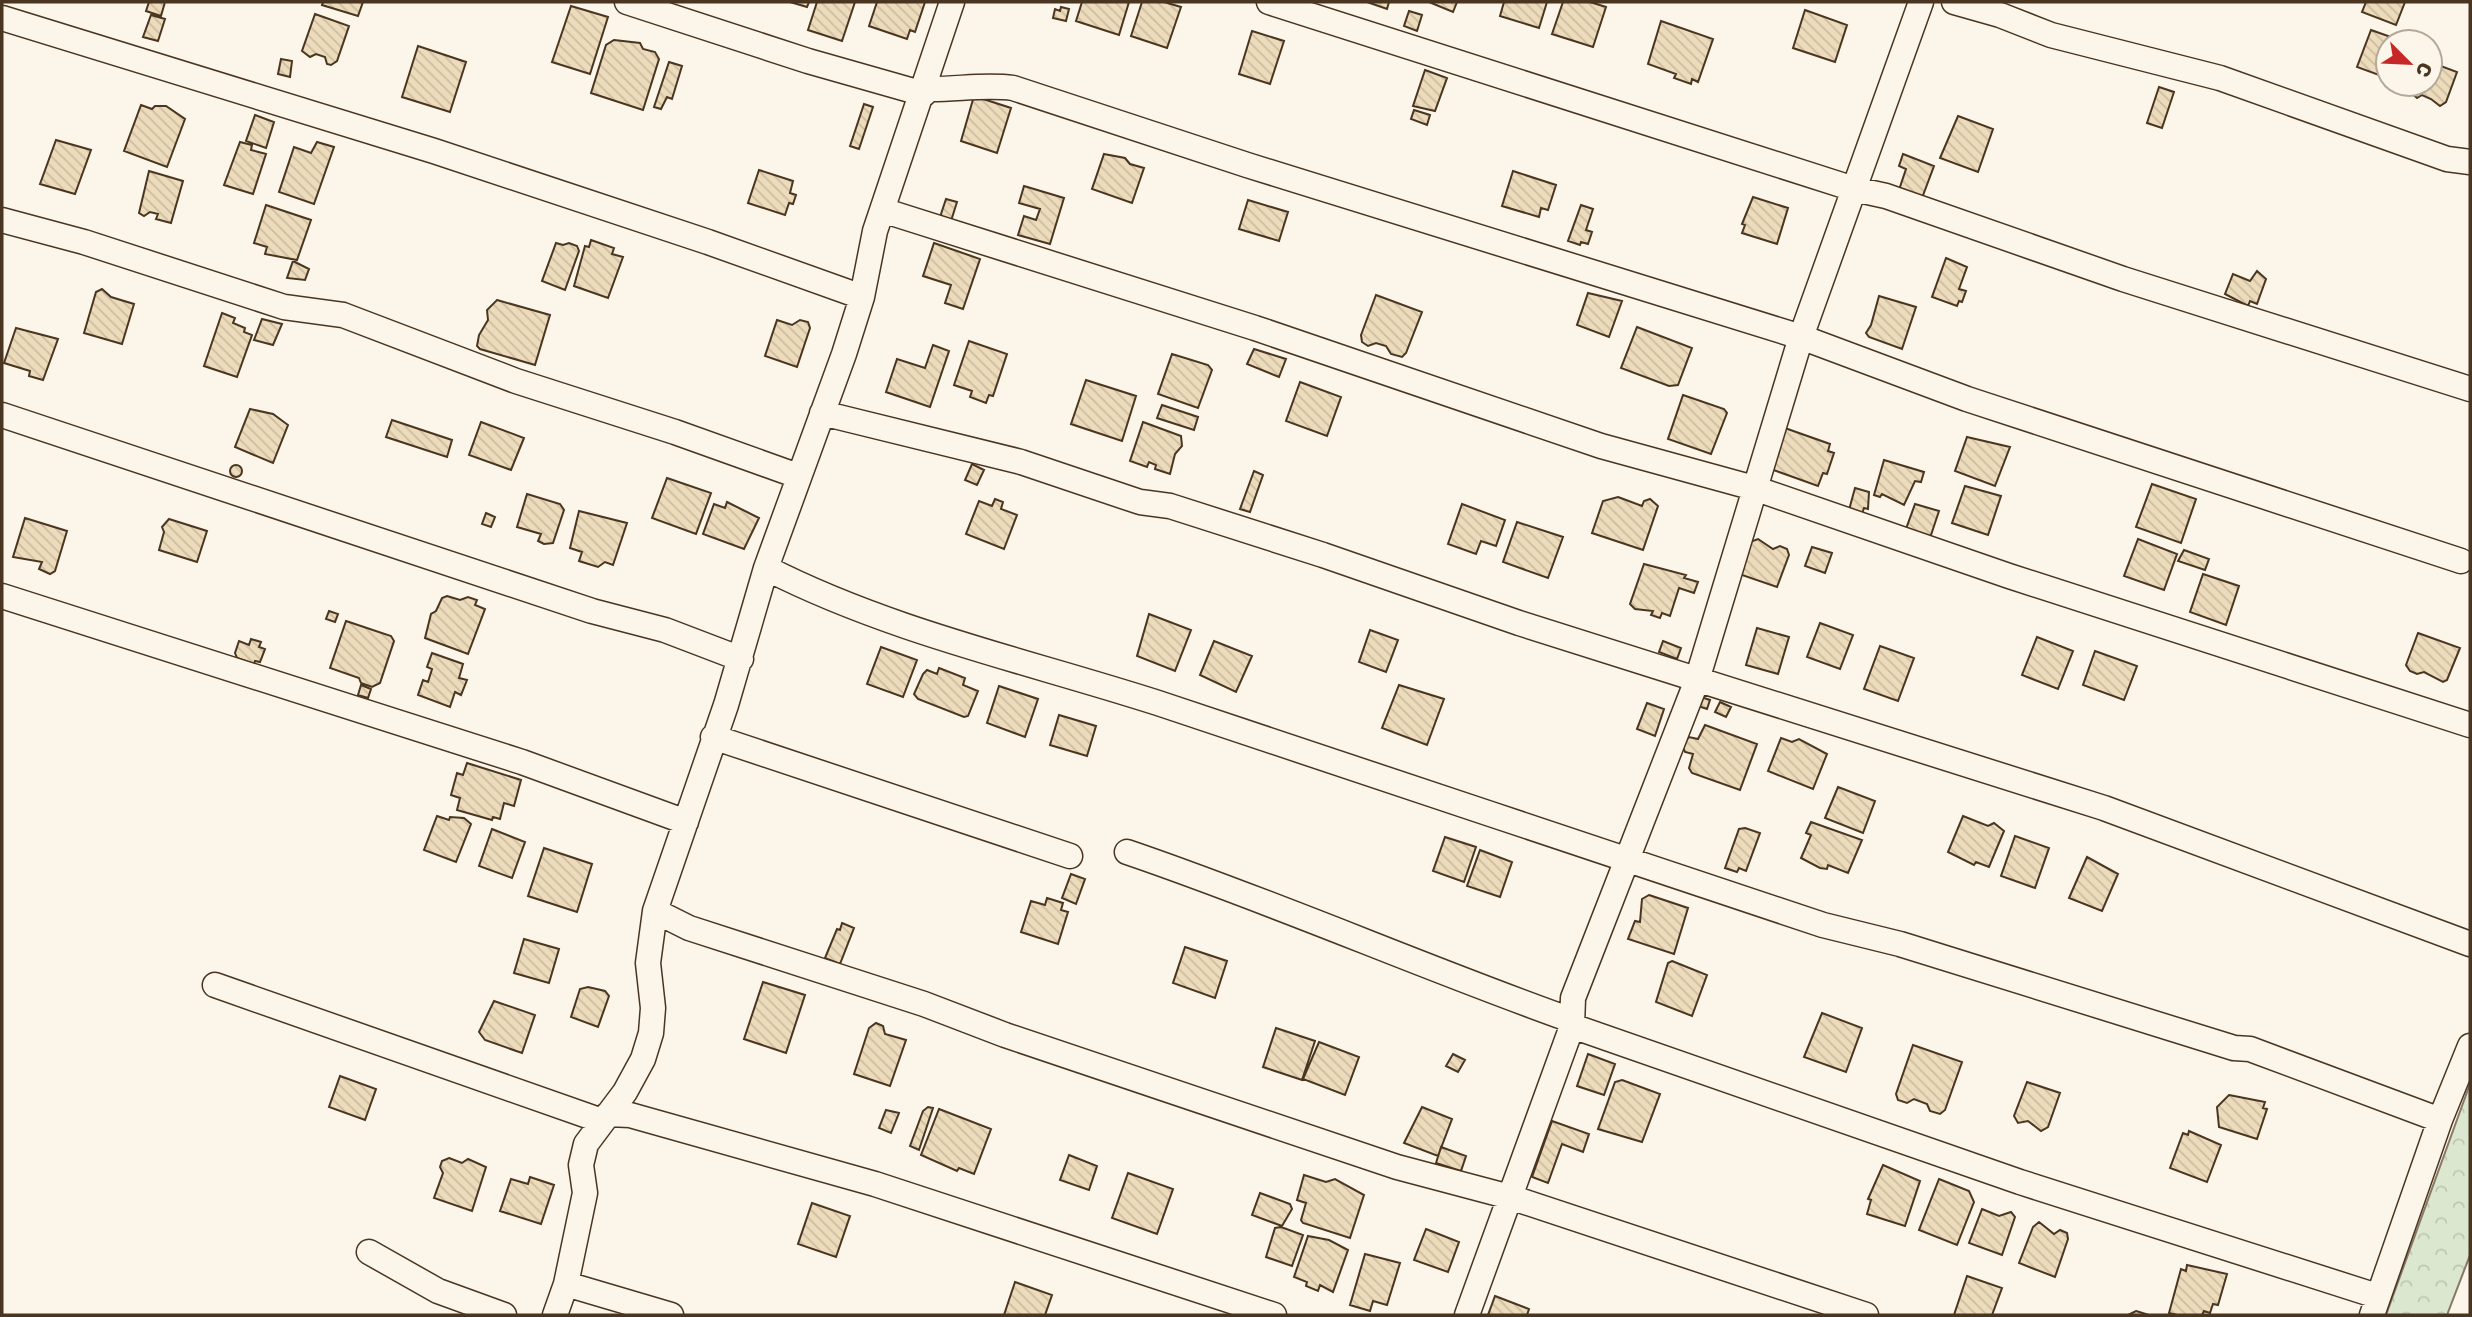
<svg xmlns="http://www.w3.org/2000/svg" width="2472" height="1317" font-family="Rubik,sans-serif">
  <defs>
    <pattern id="forest-crowns" width="20" height="18" patternUnits="userSpaceOnUse" patternTransform="scale(1.75)"><rect width="20" height="18" fill="#dce7d0"/><path d="M2 6a3 3 0 1 1 6 0M12 15a3 3 0 1 1 6 0" fill="none" stroke="#bec7b2"/></pattern>
    <pattern id="building-back-hatch" width="6" height="6" patternUnits="userSpaceOnUse" patternTransform="scale(1.75)"><rect width="6" height="6" fill="#ecdcbc"/><path d="M-1 5l2 2M0 0l6 6M5-1l2 2" fill="none" stroke="#ccbda1"/></pattern>
  </defs>
  <rect width="100%" height="100%" fill="#fbf6e9"/>
  <path fill="url(#forest-crowns)" stroke="#887966" stroke-width="2" d="M2470,1084V1255L2447,1315H2386Z"/>
  <path fill="url(#building-back-hatch)" stroke="#4a3520" stroke-width="2" d="M149,2H165L161,16L146,11Z
    M323,2H363L358,16L322,5Z
    M790,2H809L807,7Z
    M817,2H855L842,41L808,30Z
    M877,2H925L915,32L910,30L907,39L869,26Z
    M1082,2H1129L1119,35L1076,21Z
    M1142,2H1164L1181,7L1167,48L1131,36Z
    M1367,2H1389L1387,9Z
    M1429,2H1457L1453,12Z
    M1504,2H1547L1539,28L1500,16Z
    M1563,2H1590L1606,7L1593,47L1552,34Z
    M2366,2H2405L2396,25L2362,12Z
    M571,6L608,17L590,74L552,62Z
    M1061,7L1069,9L1066,21L1053,18L1055,9L1060,11Z
    M1805,10L1847,25L1835,62L1793,48Z
    M1409,11L1422,15L1417,31L1404,26Z
    M315,14L349,26L337,61L331,65L327,64L325,57L316,54L310,57L302,51Z
    M151,15L165,19L158,41L143,37Z
    M1661,21L1713,39L1698,82L1692,79L1691,84L1674,78L1676,74L1648,64Z
    M2371,30L2405,42H2388V83L2382,76L2357,67Z
    M1252,31L1284,41L1270,84L1239,74Z
    M614,40L640,43L643,49L655,52L659,59L643,110L591,93L606,45Z
    M418,46L466,62L450,112L402,97Z
    M281,59L292,61L290,77L278,74Z
    M669,62L682,66L672,99L667,97L661,109L654,107Z
    M2430,62L2457,72L2446,102L2440,106L2431,99L2422,95L2417,98L2409,91L2411,84H2430Z
    M1425,70L1447,78L1435,111L1413,106Z
    M2159,87L2174,92L2162,128L2147,123Z
    M974,96L1011,108L997,153L961,141Z
    M864,104L873,107L859,149L850,146Z
    M141,105L152,109L155,106H166L185,119L167,167L124,151Z
    M1414,110L1430,115L1427,125L1411,119Z
    M255,115L274,122L266,148L246,141Z
    M1958,116L1993,129L1978,172L1940,158Z
    M56,140L91,150L75,194L40,184Z
    M240,142L252,145L251,150L266,154L253,194L224,185Z
    M317,142L334,147L314,204L279,192L294,147L311,153Z
    M1104,154L1125,158L1130,164L1144,168L1132,203L1092,189Z
    M1903,154L1934,166L1922,198L1899,190L1906,169L1899,166Z
    M759,170L793,181L790,193L796,195L793,204L789,203L785,215L748,203Z
    M149,171L183,181L171,223L156,219L158,214L150,212L144,216L139,213Z
    M1513,171L1556,185L1548,210L1541,208L1539,217L1502,206Z
    M1024,186L1064,198L1050,244L1018,235L1024,216L1036,220L1040,209L1019,203Z
    M1753,197L1788,208L1777,244L1742,233L1745,225L1742,224Z
    M946,199L957,202L951,221L942,218L941,214Z
    M1248,200L1288,212L1279,241L1239,229Z
    M266,205L311,220L297,260L265,254L267,247L254,243Z
    M1581,205L1593,209L1586,230L1592,232L1588,244L1581,242L1580,245L1568,241Z
    M591,240L614,248L612,254L623,257L608,298L574,286L585,246L589,247Z
    M556,243L563,245L569,243L577,246L579,251L565,290L542,281Z
    M934,243L980,259L963,309L945,303L951,285L923,276Z
    M1946,258L1967,267L1959,289L1966,291L1962,302L1959,301L1957,306L1932,297Z
    M293,261L309,269L305,280L287,278Z
    M2257,271L2266,279L2257,304L2250,301L2248,306L2225,294L2233,274L2250,281Z
    M102,289L111,297L134,304L122,344L84,333L96,292Z
    M1588,293L1622,301L1609,337L1577,325Z
    M1376,295L1422,312L1406,353L1402,357L1391,354L1386,346L1376,343L1368,346L1362,342L1361,335Z
    M1879,296L1916,307L1902,349L1869,337L1866,333L1871,325Z
    M497,300L550,315L535,365L480,349L477,346L479,335L488,320L487,310Z
    M222,313L235,318L233,323L245,328L244,332L252,335L237,377L204,366Z
    M262,319L282,324L273,345L254,340Z
    M777,320L792,325L800,320L808,322L810,328L797,367L765,356Z
    M1637,327L1692,348L1678,385L1669,386L1621,368Z
    M16,328L58,339L43,380L29,376L30,371L4,363Z
    M969,341L1007,354L993,396L989,395L986,403L970,397L972,391L954,385Z
    M933,345L949,351L930,407L886,392L897,359L925,368Z
    M1254,349L1286,359L1279,377L1247,364Z
    M1172,354L1208,365L1212,370L1198,408L1158,394Z
    M1086,380L1136,396L1122,441L1071,424Z
    M1300,382L1341,397L1327,436L1286,421Z
    M1683,395L1724,409L1727,413L1711,454L1668,439Z
    M1162,405L1198,417L1194,430L1157,418Z
    M250,409L273,414L288,425L273,463L235,447Z
    M392,420L452,440L447,457L386,437Z
    M481,422L524,438L511,470L469,455Z
    M1143,422L1181,436L1182,446L1175,454L1170,474L1155,469L1156,465L1149,462L1147,467L1130,461Z
    M1782,427L1830,444L1828,451L1834,453L1827,474L1823,473L1818,486L1768,468Z
    M1967,437L2010,447L1995,486L1955,471Z
    M1884,460L1924,472L1921,482L1915,481L1904,505L1882,494L1880,497L1874,495Z
    M972,464L984,470L977,485L965,480Z
    M230 471a6 6 0 1 1 12 0a6 6 0 1 1-12 0Z
    M1254,471L1263,475L1250,512L1240,509Z
    M667,478L711,493L696,534L652,518Z
    M2152,484L2196,499L2181,543L2136,527Z
    M1965,486L2001,496L1988,535L1952,523Z
    M1855,488L1869,492L1868,509L1864,508L1862,514L1849,510Z
    M527,494L560,504L564,510L553,543L544,544L538,541L541,534L517,527Z
    M1618,497L1642,506L1644,501L1650,499L1658,506L1643,550L1592,533L1603,501Z
    M995,499L1003,502L1001,509L1017,515L1004,549L966,534L979,501L992,506Z
    M727,502L759,518L744,549L703,534L714,504L725,508Z
    M1462,504L1505,520L1496,546L1481,541L1476,554L1448,544Z
    M1915,504L1939,511L1930,538L1906,529Z
    M579,511L627,523L613,565L605,562L598,567L579,561L582,552L570,548Z
    M486,513L495,517L491,527L482,524Z
    M25,518L67,531L55,571L50,574L39,569L42,562L13,557Z
    M169,519L207,531L197,562L159,550L164,532L162,527Z
    M1517,522L1563,537L1548,578L1503,562Z
    M1758,539L1773,549L1780,546L1787,549L1789,555L1777,587L1739,574L1750,542Z
    M2138,539L2177,554L2164,590L2124,576Z
    M1812,547L1832,553L1825,573L1805,566Z
    M2184,550L2209,559L2205,570L2178,561Z
    M1644,564L1686,575L1684,578L1698,582L1694,593L1679,588L1670,616L1662,613L1660,618L1651,615L1653,611L1635,609L1630,604Z
    M2203,574L2239,586L2226,625L2190,612Z
    M447,596L460,600L468,597L477,600L475,605L485,609L468,654L425,638L431,614L436,611L442,598Z
    M329,611L338,614L335,622L326,619Z
    M1149,614L1191,630L1175,671L1137,656Z
    M346,621L391,636L394,641L380,683L372,687L361,683L359,678L330,668Z
    M1820,623L1853,635L1840,669L1807,657Z
    M1757,628L1789,637L1778,674L1746,665Z
    M1370,630L1398,640L1386,672L1359,662Z
    M2418,633L2460,648L2447,680L2443,682L2424,672L2417,674L2410,671L2406,665Z
    M2037,637L2073,651L2058,689L2022,675Z
    M251,639L261,642L259,647L265,649L260,662L255,661L254,664L237,658L235,653L239,641L249,645Z
    M1214,641L1252,656L1236,692L1200,675Z
    M1663,641L1681,648L1677,659L1659,652Z
    M1880,646L1914,658L1898,701L1864,689Z
    M881,647L917,660L903,697L867,684Z
    M2095,651L2137,666L2124,700L2083,685Z
    M432,653L463,664L459,678L467,680L461,695L455,692L450,707L418,695L423,680L428,682L432,669L427,667Z
    M939,668L965,678L963,685L978,691L968,716L964,717L918,699L914,694L923,674L927,670L937,674Z
    M361,685L371,689L368,698L358,695Z
    M1399,685L1444,699L1427,745L1382,728Z
    M999,686L1038,699L1025,737L987,723Z
    M1701,697L1710,700L1707,709L1695,705Z
    M1720,702L1731,707L1726,717L1715,712Z
    M1647,703L1664,709L1655,736L1637,729Z
    M1059,715L1096,726L1087,756L1050,745Z
    M1705,725L1757,744L1740,790L1692,773L1689,768L1693,754L1685,752L1682,746L1689,737L1698,739Z
    M1781,738L1792,742L1799,739L1827,754L1813,789L1768,771Z
    M467,763L521,780L514,806L504,803L500,819L493,817L492,820L457,810L460,798L451,795L457,773L463,775Z
    M1838,787L1875,801L1863,833L1825,818Z
    M437,816L449,820L450,817L464,818L471,824L456,862L424,850Z
    M1963,816L1988,826L1994,823L2004,831L1989,867L1976,862L1974,865L1948,852Z
    M1811,822L1862,840L1848,873L1828,865L1827,869L1820,868L1801,858L1811,835L1806,833Z
    M1745,828L1760,833L1746,871L1739,868L1737,872L1725,868L1739,829Z
    M492,829L525,842L512,878L479,866Z
    M2015,836L2049,848L2035,888L2001,876Z
    M1445,837L1476,847L1464,882L1433,871Z
    M544,848L592,864L577,912L528,896Z
    M1480,850L1512,862L1500,897L1467,886Z
    M2087,857L2118,874L2102,911L2069,898Z
    M1071,874L1085,879L1076,904L1062,898Z
    M1649,895L1688,908L1674,954L1628,939L1635,921L1640,922L1642,899Z
    M1047,898L1063,903L1061,910L1068,912L1058,944L1021,932L1031,901L1045,905Z
    M842,923L854,928L840,964L825,958L837,929L840,930Z
    M524,939L559,949L549,983L514,973Z
    M1185,947L1227,961L1215,998L1173,983Z
    M1672,961L1707,975L1692,1016L1656,1002L1668,963Z
    M763,982L805,995L786,1053L744,1039Z
    M588,987L605,991L609,996L598,1027L571,1017L580,989Z
    M494,1001L535,1015L522,1053L485,1040L479,1032Z
    M1822,1013L1862,1028L1846,1072L1804,1057Z
    M876,1023L883,1026L885,1034L906,1040L890,1086L854,1074L869,1028Z
    M1276,1028L1315,1041L1302,1080L1263,1067Z
    M1319,1042L1359,1057L1345,1095L1303,1079Z
    M1913,1045L1962,1062L1945,1110L1940,1114L1930,1111L1927,1104L1914,1099L1907,1103L1898,1100L1896,1094Z
    M1453,1054L1465,1060L1458,1072L1446,1066Z
    M1588,1054L1615,1064L1604,1095L1577,1086Z
    M340,1076L376,1089L365,1120L329,1107Z
    M1622,1080L1660,1094L1642,1142L1598,1129L1615,1082Z
    M2027,1082L2060,1093L2048,1127L2041,1131L2028,1121L2018,1123L2014,1116Z
    M2229,1095L2265,1102L2263,1108L2267,1109L2257,1139L2219,1127L2217,1107Z
    M928,1107L933,1108L919,1150L910,1146L923,1111Z
    M1422,1107L1452,1119L1438,1156L1404,1143Z
    M939,1109L991,1129L974,1174L959,1168L957,1171L921,1155Z
    M886,1110L899,1113L891,1133L879,1128Z
    M1552,1121L1589,1134L1583,1152L1562,1144L1548,1183L1532,1177Z
    M2189,1131L2221,1145L2207,1182L2170,1168L2183,1133L2188,1135Z
    M1441,1147L1466,1156L1461,1171L1436,1163Z
    M1069,1155L1097,1166L1089,1190L1060,1180Z
    M449,1158L462,1163L468,1159L486,1167L472,1211L434,1198L443,1173L440,1167L442,1161Z
    M1883,1165L1920,1181L1905,1226L1867,1214L1871,1200L1868,1199Z
    M1128,1173L1173,1189L1157,1234L1112,1218Z
    M1304,1175L1326,1182L1335,1179L1364,1195L1350,1238L1303,1223L1301,1220L1306,1203L1297,1200Z
    M530,1177L554,1185L541,1224L500,1211L511,1179L528,1184Z
    M1939,1179L1969,1191L1974,1202L1957,1245L1919,1230Z
    M1260,1193L1290,1204L1292,1209L1282,1226L1252,1215Z
    M812,1203L850,1216L836,1257L798,1244Z
    M1982,1209L1999,1216L2011,1212L2015,1217L2002,1255L1969,1243Z
    M2039,1222L2054,1234L2060,1230L2067,1233L2068,1239L2055,1277L2019,1263L2033,1227Z
    M1281,1227L1303,1235L1292,1266L1266,1257L1275,1228Z
    M1426,1229L1459,1242L1448,1272L1414,1260Z
    M1308,1236L1329,1240L1348,1250L1333,1292L1320,1285L1318,1291L1306,1286L1307,1282L1294,1277Z
    M1365,1254L1400,1263L1387,1305L1373,1301L1370,1311L1350,1305Z
    M2187,1265L2227,1274L2218,1305L2213,1304L2210,1313L2204,1311L2202,1315H2177L2169,1313L2181,1269L2186,1271Z
    M1967,1276L2002,1288L1992,1315H1954Z
    M1015,1282L1052,1295L1045,1315H1004Z
    M1495,1296L1529,1309L1527,1315H1488Z
    M2136,1311L2149,1315H2128Z"/>
  <g fill="none" stroke-linecap="round" stroke-linejoin="round">
    <defs>
      <path id="minor" d="M627,2L808,61L924,94
        M1269,2L1854,189L1886,196L2123,279L2470,389
        M1954,2L2000,15L2051,35L2220,78L2447,159L2470,162
        M2,18L434,151L708,242L862,297
        M925,89C955,90 984,84 1013,88L1247,165L1801,337L1967,399L2461,561
        M882,210L1255,328L1601,446L1754,488L2009,576L2470,725
        M2,220L84,242L284,307L343,315L516,381L675,432L798,476
        M822,413L1021,462L1140,502L1170,506L1323,555L1519,623L2104,808L2470,944
        M2,415L592,611L665,630L741,659
        M766,568C889,631 1027,661 1158,703C1380,775 1601,853 1823,925L1900,944L2234,1048L2250,1049L2440,1120
        M2,596L522,762L686,822
        M713,737L1070,856
        M1127,852C1277,903 1422,967 1571,1020
        M655,911L689,928L924,1004L1005,1035L1397,1167L1510,1197L1866,1315
        M215,985L602,1121
        M1572,1026L2020,1182L2377,1296
        M608,1114L630,1115L875,1184L1274,1315
        M369,1252L438,1291L504,1315
        M566,1284L671,1315
        M555,1315L566,1284L585,1193L581,1165L586,1144L625,1092L643,1059L651,1033L653,1008L648,963L655,911L726,705L766,568L844,354L862,297L875,231L952,2
        M1467,1315L1572,1026L1573,998L1697,680L1801,337L1921,2
        M2372,1315L2440,1120L2470,1046"/>
    </defs>
    <use href="#minor" stroke="#4a3520" stroke-width="27"/>
    <use href="#minor" stroke="#fbf6e9" stroke-width="24"/>
  </g>
  <rect width="2472" height="1317" fill="none" stroke="#4a3520" stroke-width="7"/>
  <g transform="translate(2409 63) rotate(114)"><circle r="33" fill="#fbf6e9" stroke="#b4a999" stroke-width="2"/>
  <path d="M0-5L12 26L0 18L-12 26Z" fill="#c62828"/>
  <text y="-10" font-size="19" font-weight="bold" text-anchor="middle" fill="#4a3520">С</text>
  </g>
</svg>
